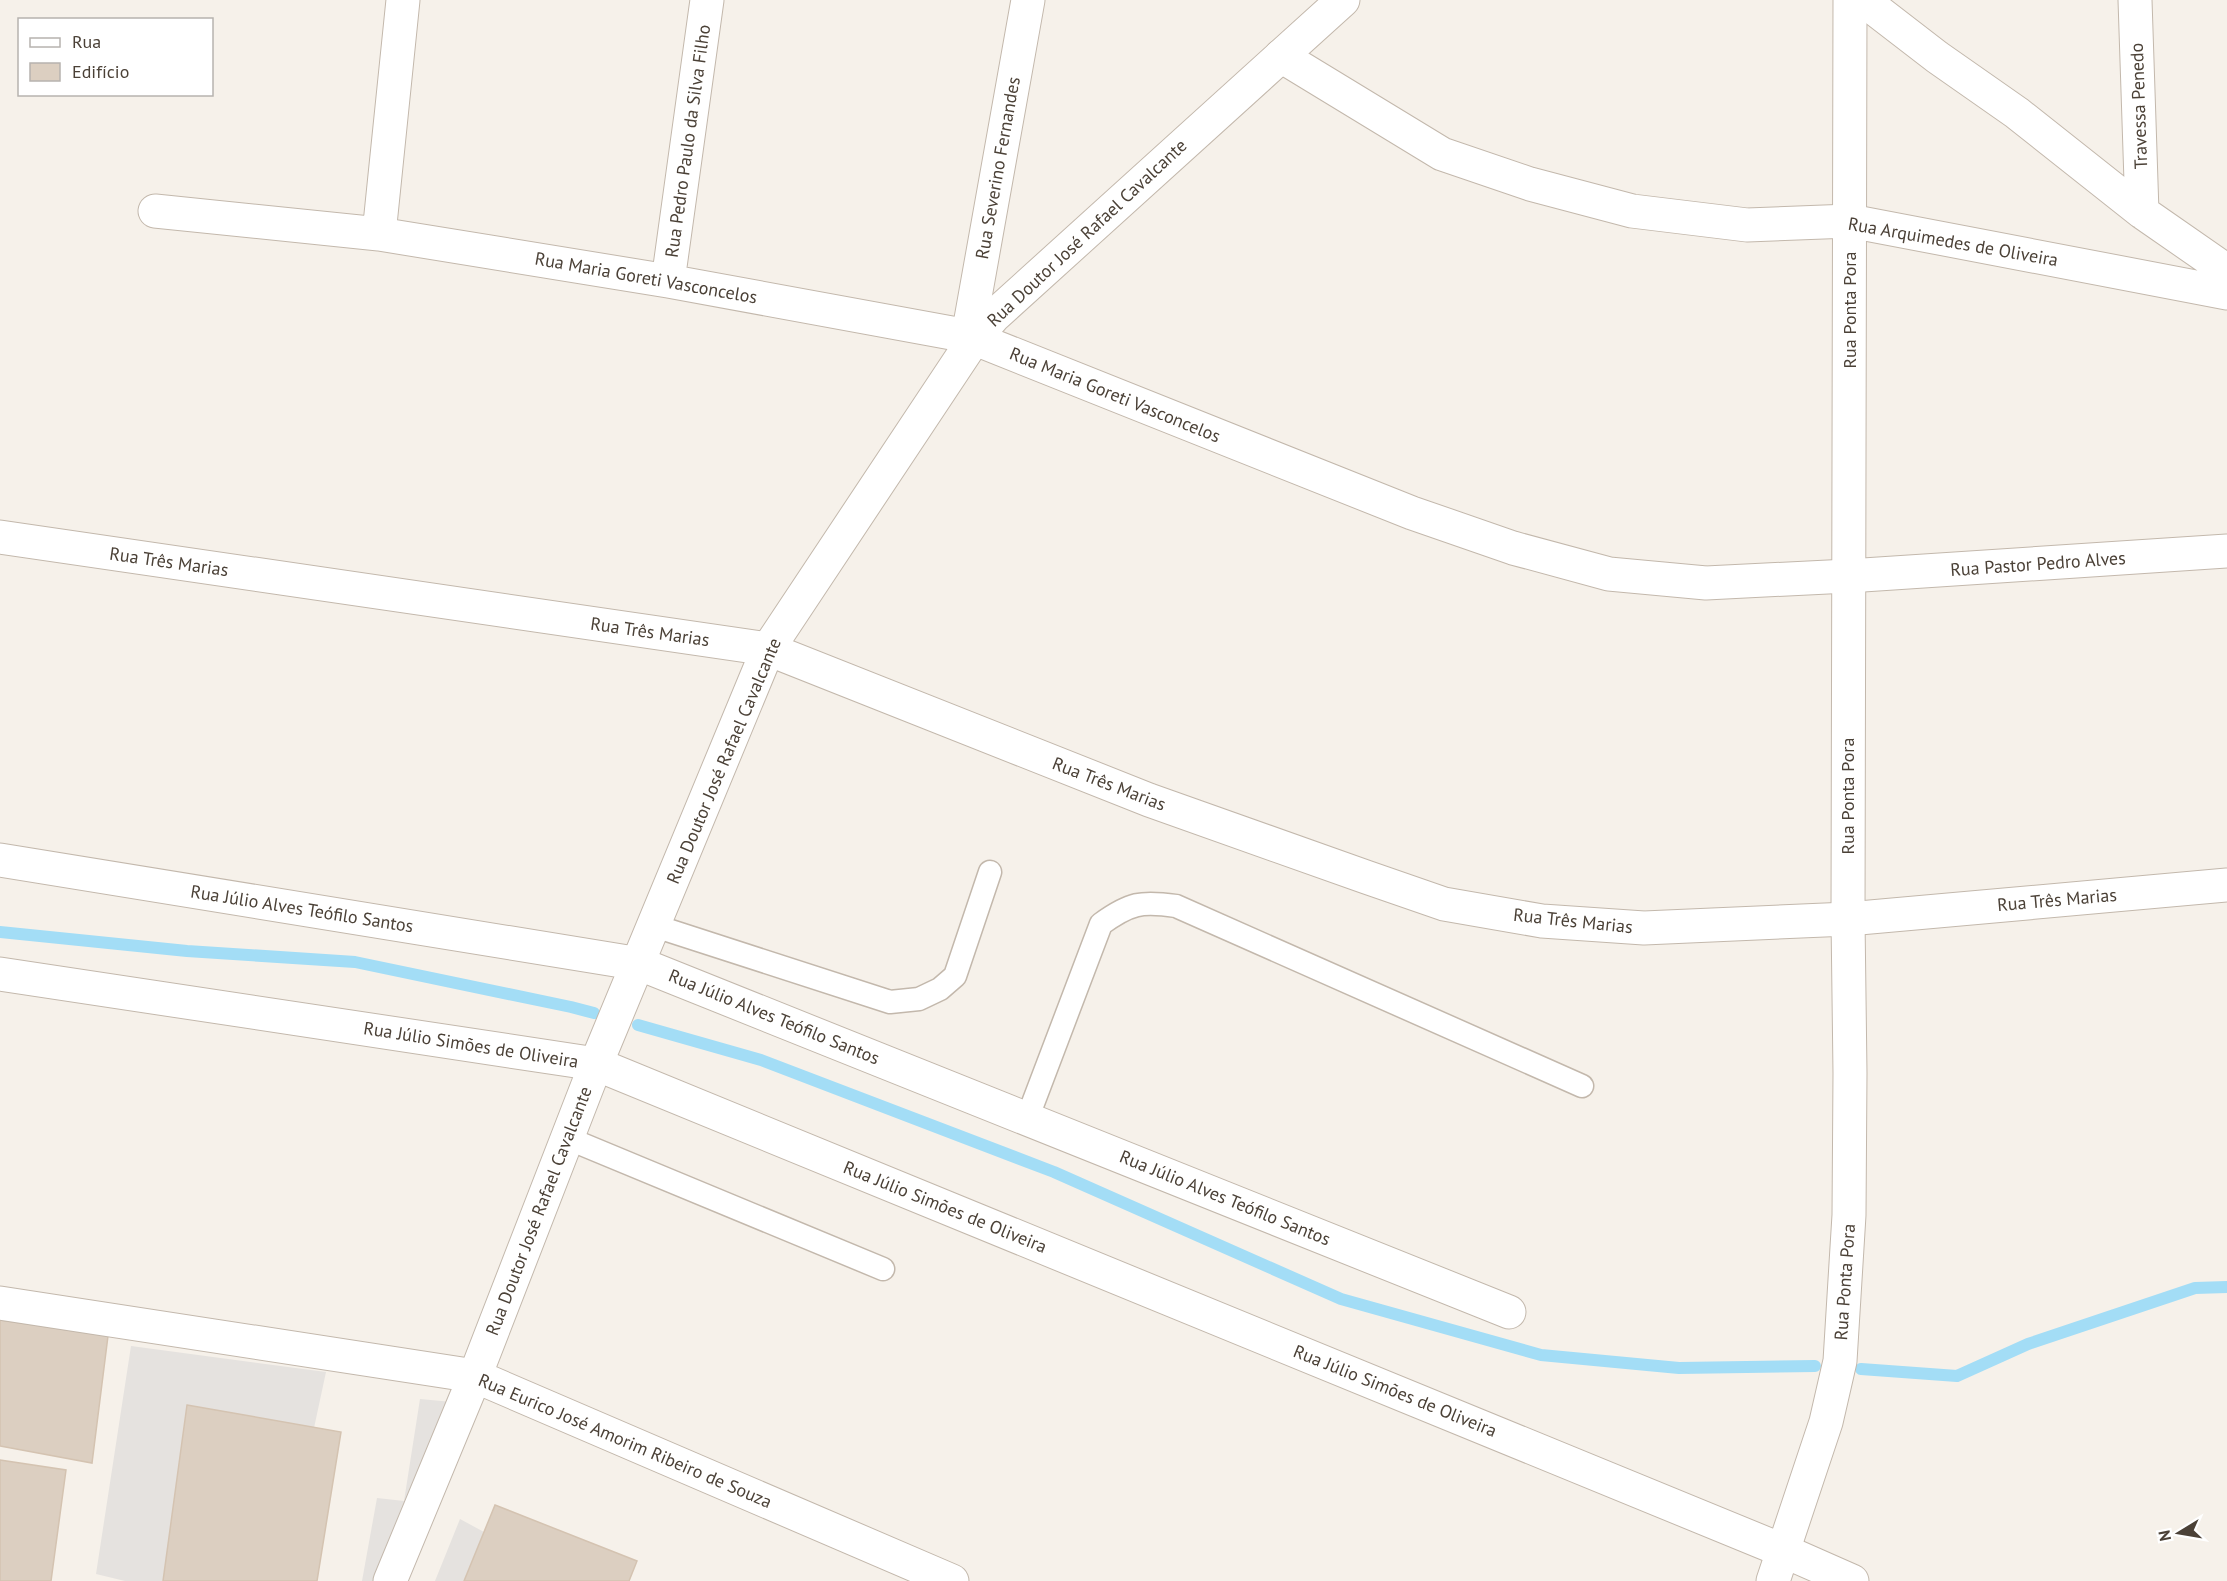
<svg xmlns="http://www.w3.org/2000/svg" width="2227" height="1581" font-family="'PT Sans',sans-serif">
  <rect width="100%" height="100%" fill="#f6f1ea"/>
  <path fill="#e5e2df" d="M131,1346L326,1372L314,1428L187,1405L163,1581H125L96,1574Z
    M420,1399L452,1402L379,1581H362L377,1498L404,1501Z
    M460,1519L484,1532L464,1581H435Z"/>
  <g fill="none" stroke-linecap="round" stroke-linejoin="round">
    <path stroke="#a3ddf6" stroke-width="12" d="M0,932L187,951L355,962L571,1007L594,1013
      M638,1025L761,1060L1054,1172L1341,1299L1541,1355L1679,1368L1815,1366
      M1861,1369L1957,1376L2028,1344L2195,1288L2227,1287"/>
  </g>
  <path fill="#dccfc1" stroke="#d4c3b1" stroke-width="1.5" d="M0,1320L108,1336L92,1463L0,1446Z
    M187,1405L341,1432L317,1581H163Z
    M0,1460L66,1470L51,1581H0Z
    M495,1505L637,1561L629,1581H464Z"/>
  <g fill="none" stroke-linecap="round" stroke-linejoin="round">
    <defs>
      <path id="service" d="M655,926L890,1002L919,999L940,989L955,976L990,872
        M1027,1119L1101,924C1130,903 1141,901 1176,906L1582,1086
        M567,1138L883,1269"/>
      <path id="minor" d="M1863,0L1937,57L2017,113L2142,212L2227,271
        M2135,0L2142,212
        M1281,56L1442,154L1530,184L1632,211L1747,225L1850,221L2227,293
        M155,211L379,234L668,281L968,336L1412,513L1513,548L1609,574L1706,583L1848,576L2227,551
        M379,234L403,0
        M668,281L707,0
        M968,336L1028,0
        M0,537L768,649L1149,800L1366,877L1444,904L1542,921L1644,928L1848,919L2227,885
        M0,860L640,964L1509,1312
        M0,974L596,1064L1784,1551L1852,1581
        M0,1303L475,1376L952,1581"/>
      <path id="tertiary" d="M390,1581L475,1376L596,1064L768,649L974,339L994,316L1343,0
        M1773,1581L1826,1422L1840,1361L1849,1215L1850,1073L1848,919L1850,0"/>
    </defs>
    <use href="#service" stroke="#c3b8ac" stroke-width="25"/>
    <use href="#minor" stroke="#c3b8ac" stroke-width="35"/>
    <use href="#tertiary" stroke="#c3b8ac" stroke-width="35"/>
    <use href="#service" stroke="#fff" stroke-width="22"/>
    <use href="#minor" stroke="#fff" stroke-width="33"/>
    <use href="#tertiary" stroke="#fff" stroke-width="33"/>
  </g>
  <g text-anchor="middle" stroke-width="4.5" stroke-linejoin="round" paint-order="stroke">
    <g font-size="18" fill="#4b4137" stroke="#fff">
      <text transform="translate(2139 106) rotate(-92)" y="6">Travessa Penedo</text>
      <text transform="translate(688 141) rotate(-82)" y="6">Rua Pedro Paulo da Silva Filho</text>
      <text transform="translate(998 168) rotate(-80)" y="6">Rua Severino Fernandes</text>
      <text transform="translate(1087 233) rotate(-43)" y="6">Rua Doutor José Rafael Cavalcante</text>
      <text transform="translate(1953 242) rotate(10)" y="6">Rua Arquimedes de Oliveira</text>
      <text transform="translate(646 278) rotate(10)" y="6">Rua Maria Goreti Vasconcelos</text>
      <text transform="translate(1850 310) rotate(-90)" y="6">Rua Ponta Pora</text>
      <text transform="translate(1115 395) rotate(22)" y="6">Rua Maria Goreti Vasconcelos</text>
      <text transform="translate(169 562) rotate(8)" y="6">Rua Três Marias</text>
      <text transform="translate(2038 564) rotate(-4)" y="6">Rua Pastor Pedro Alves</text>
      <text transform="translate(650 632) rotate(8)" y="6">Rua Três Marias</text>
      <text transform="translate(724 761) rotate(-67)" y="6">Rua Doutor José Rafael Cavalcante</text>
      <text transform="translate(1109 784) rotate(21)" y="6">Rua Três Marias</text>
      <text transform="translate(1848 796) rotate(-90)" y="6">Rua Ponta Pora</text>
      <text transform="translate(2057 900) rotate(-5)" y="6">Rua Três Marias</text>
      <text transform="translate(302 909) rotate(9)" y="6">Rua Júlio Alves Teófilo Santos</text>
      <text transform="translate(1573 921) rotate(6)" y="6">Rua Três Marias</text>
      <text transform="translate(774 1017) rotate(22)" y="6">Rua Júlio Alves Teófilo Santos</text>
      <text transform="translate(471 1045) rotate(9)" y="6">Rua Júlio Simões de Oliveira</text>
      <text transform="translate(1225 1198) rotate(22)" y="6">Rua Júlio Alves Teófilo Santos</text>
      <text transform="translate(945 1207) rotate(22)" y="6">Rua Júlio Simões de Oliveira</text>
      <text transform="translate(539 1211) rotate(-69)" y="6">Rua Doutor José Rafael Cavalcante</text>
      <text transform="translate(1845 1282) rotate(-86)" y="6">Rua Ponta Pora</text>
      <text transform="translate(1395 1391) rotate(22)" y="6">Rua Júlio Simões de Oliveira</text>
      <text transform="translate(625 1441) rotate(23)" y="6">Rua Eurico José Amorim Ribeiro de Souza</text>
    </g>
  </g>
  <rect x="18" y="18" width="195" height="78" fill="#ffffff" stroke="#b7b3af" stroke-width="1.5"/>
  <rect x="30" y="38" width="30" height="9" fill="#ffffff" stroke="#b7b3af" stroke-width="1.5"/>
  <text x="72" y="48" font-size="18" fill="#4b4137">Rua</text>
  <rect x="30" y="63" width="30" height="18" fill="#dccfc1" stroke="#b7b3af" stroke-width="1.5"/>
  <text x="72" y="78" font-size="18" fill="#4b4137">Edifício</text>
  <g transform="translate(2179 1533) rotate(259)" stroke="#ffffff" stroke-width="4.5" paint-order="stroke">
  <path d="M0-4.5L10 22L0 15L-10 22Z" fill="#4b4137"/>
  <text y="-9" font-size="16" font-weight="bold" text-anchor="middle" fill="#4b4137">N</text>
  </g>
</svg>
